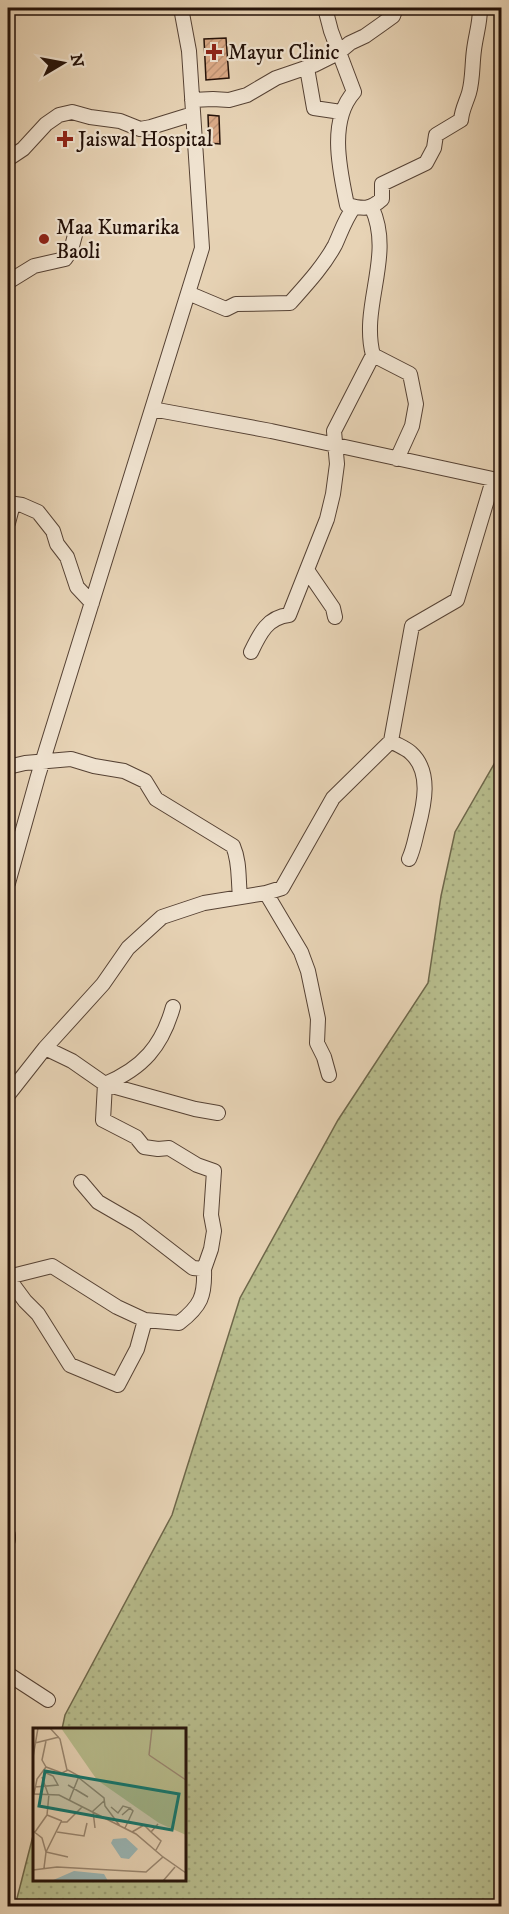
<svg xmlns="http://www.w3.org/2000/svg" width="509" height="1914" font-family="'IM FELL DW Pica',serif">
  <defs>
    <pattern id="grass-dots" width="8" height="8" patternUnits="userSpaceOnUse" patternTransform="scale(1.5)"><rect width="8" height="8" fill="#b7bc8c"/><path d="M2 2h.1M6 6h.1" fill="none" stroke="#9da177" stroke-width="1.8" stroke-linecap="round"/></pattern>
    <pattern id="building-hatch" width="6" height="6" patternUnits="userSpaceOnUse" patternTransform="scale(1.5)"><rect width="6" height="6" fill="#dbaa87"/><path d="M-1 1l2-2M0 6l6-6M5 7l2-2" fill="none" stroke="#bc9173"/></pattern>
  </defs>
  <rect width="100%" height="100%" fill="#e7d3b5"/>
  <filter id="stains"><feTurbulence type="fractalNoise" baseFrequency=".00333" numOctaves="4"/><feColorMatrix values="0 0 0 0 .2 0 0 0 0 .09 0 0 0 0 .02 0 0 0 .5 -.17"/></filter>
  <radialGradient id="worn" r=".72"><stop offset=".6" stop-color="#630" stop-opacity="0"/><stop offset="1" stop-color="#630" stop-opacity=".3"/></radialGradient>
  <path fill="url(#grass-dots)" stroke="#6e674a" stroke-width="1.5" d="M501,752V1906H15L34,1832V1880H184V1730L62,1729L65,1715L172,1515L240,1298L338,1120L428,983L441,896L455,832Z"/>
  <path fill="url(#building-hatch)" stroke="#251209" stroke-width="1.5" d="M226,38L229,78L206,80L204,39Z
    M208,115L219,116L220,144L209,143Z"/>
  <g fill="none" stroke-linecap="round" stroke-linejoin="round">
    <defs>
      <path id="minor" d="M325,8L331,31L354,92C328,121 340,171 347,205C363,209 370,210 382,199V184L426,163L434,148L436,135L461,120C462,109 466,103 469,93C473,79 472,64 474,50C476,34 480,24 480,8
        M307,68L314,108L341,112
        M192,100L213,99L229,100L247,95L276,78L314,65L338,53L350,43L365,36L382,24L393,16L396,8
        M8,159L23,149L46,124L59,115L72,112L90,117L120,121L140,129L151,127L193,114
        M372,208C394,256 360,306 373,355L410,374L416,404L412,426L397,459
        M8,282L34,266L65,259L71,250L75,235
        M188,293L226,309L236,304L290,303C306,285 323,267 335,245C341,232 345,219 354,207
        M152,409L271,431L502,481
        M8,503L22,505L38,512L53,531L57,544L67,557L77,587L92,603
        M8,523L13,504
        M307,570L333,608L335,617
        M251,652C260,633 268,617 289,615L327,519L333,494L337,464L334,431L373,355
        M391,741C397,745 406,748 411,753C432,772 424,805 418,828C415,839 414,848 409,859
        M8,767L25,763L71,759L94,766L124,771L145,781L156,799L233,846C240,862 238,879 240,896
        M8,883L38,776L202,248L189,51L181,8
        M266,893L301,952L308,971L318,1019L317,1043L324,1057L329,1075
        M45,1048L72,1061L105,1084L195,1109L218,1113
        M8,1095L45,1048L103,984L128,948L162,917L204,903L266,893L282,888L333,798L391,741L412,626L457,600L493,480
        M81,1182L98,1202L136,1224L193,1268L204,1269L211,1249L214,1231L211,1215L214,1171L197,1165L169,1148L158,1149L144,1147L136,1137L103,1120L105,1084C143,1068 162,1046 173,1007
        M8,1277L52,1266L117,1307L145,1320L179,1323C201,1306 205,1296 204,1269
        M8,1278L25,1301L38,1314L70,1365L118,1385L137,1349L145,1320
        M8,1535V1540
        M8,1674L48,1700"/>
    </defs>
    <use href="#minor" stroke="#564234" stroke-width="16"/>
    <use href="#minor" stroke="#efe2cf" stroke-width="14"/>
  </g>
  <g fill="#8f2418" stroke="#efe2cf" stroke-width="2">
    <path d="M211 43h6v6h6v6h-6v6h-6v-6h-6v-6h6z"/>
    <path d="M62 130h6v6h6v6h-6v6h-6v-6h-6v-6h6z"/>
    <circle cx="44" cy="239" r="6"/>
  </g>
  <g text-anchor="middle" stroke-width="4.5" stroke-linejoin="round" paint-order="stroke">
    <g font-size="21" fill="#251209" stroke="#efe2cf" text-anchor="start">
      <text x="228" y="59">Mayur Clinic</text>
      <text x="78" y="146">Jaiswal Hospital</text>
      <text x="56" y="234">Maa Kumarika<tspan x="56" dy="24">Baoli</tspan></text>
    </g>
  </g>
  <g transform="translate(33 1728)">
    <rect width="153" height="153" fill="#e7d3b5"/>
    <path d="M28,0H153V107L126,95L64,52Z" fill="#b7bc8c"/>
    <path d="M93,110L105,121L96,131L88,130L78,115L80,111ZM41,143L71,146L75,153H18Z" fill="#99b6b6"/>
    <path fill="none" stroke="#998670" stroke-width="1.5" d="M17,0L27,11L34,42M2,15L26,9M116,27L119,0M116,27L153,52M0,29L5,0M13,39L9,32L13,13M9,49L15,66M46,50L71,70L72,78L87,98M35,57L55,69M2,59L25,57L20,48L11,44M0,66L26,67L103,106L130,129M1,66L4,51L13,39L29,45L35,42L46,48L36,73M78,79L85,85L90,78L97,80L89,87M14,87L16,66M62,100L60,83L71,73M92,100L100,83L97,80M0,103L9,110L13,124L11,140M2,104L14,87L29,93M24,104L51,108L54,95M99,104L111,97L118,104M123,122L128,113L118,104L125,96M35,129L13,124L28,94H34L49,79M0,142L24,139L113,144L130,129L153,145M130,153L142,139"/>
    <path fill="#0f766e" fill-opacity="0.15" stroke="#0f766e" stroke-width="3" d="M12,43L146,66L139,102L6,78Z"/>
    <rect width="153" height="153" fill="none" stroke="#251209" stroke-width="3"/>
  </g>
  <rect width="509" height="1914" fill="none" stroke="#e7d3b5" stroke-width="30"/>
  <rect x="9" y="9" width="491" height="1896" fill="none" stroke="#251209" stroke-width="3"/>
  <rect x="15" y="15" width="479" height="1884" fill="none" stroke="#251209" stroke-width="1.5"/>
  <g transform="translate(63 63) rotate(80)" stroke="#efe2cf" stroke-width="4.5" paint-order="stroke">
  <path d="M0-4.5L10 22L0 15L-10 22Z" fill="#251209"/>
  <text y="-9" font-size="16" font-weight="bold" text-anchor="middle" fill="#251209">N</text>
  </g>
  <rect width="100%" height="100%" filter="url(#stains)"/>
  <rect width="100%" height="100%" fill="url(#worn)"/>
</svg>
